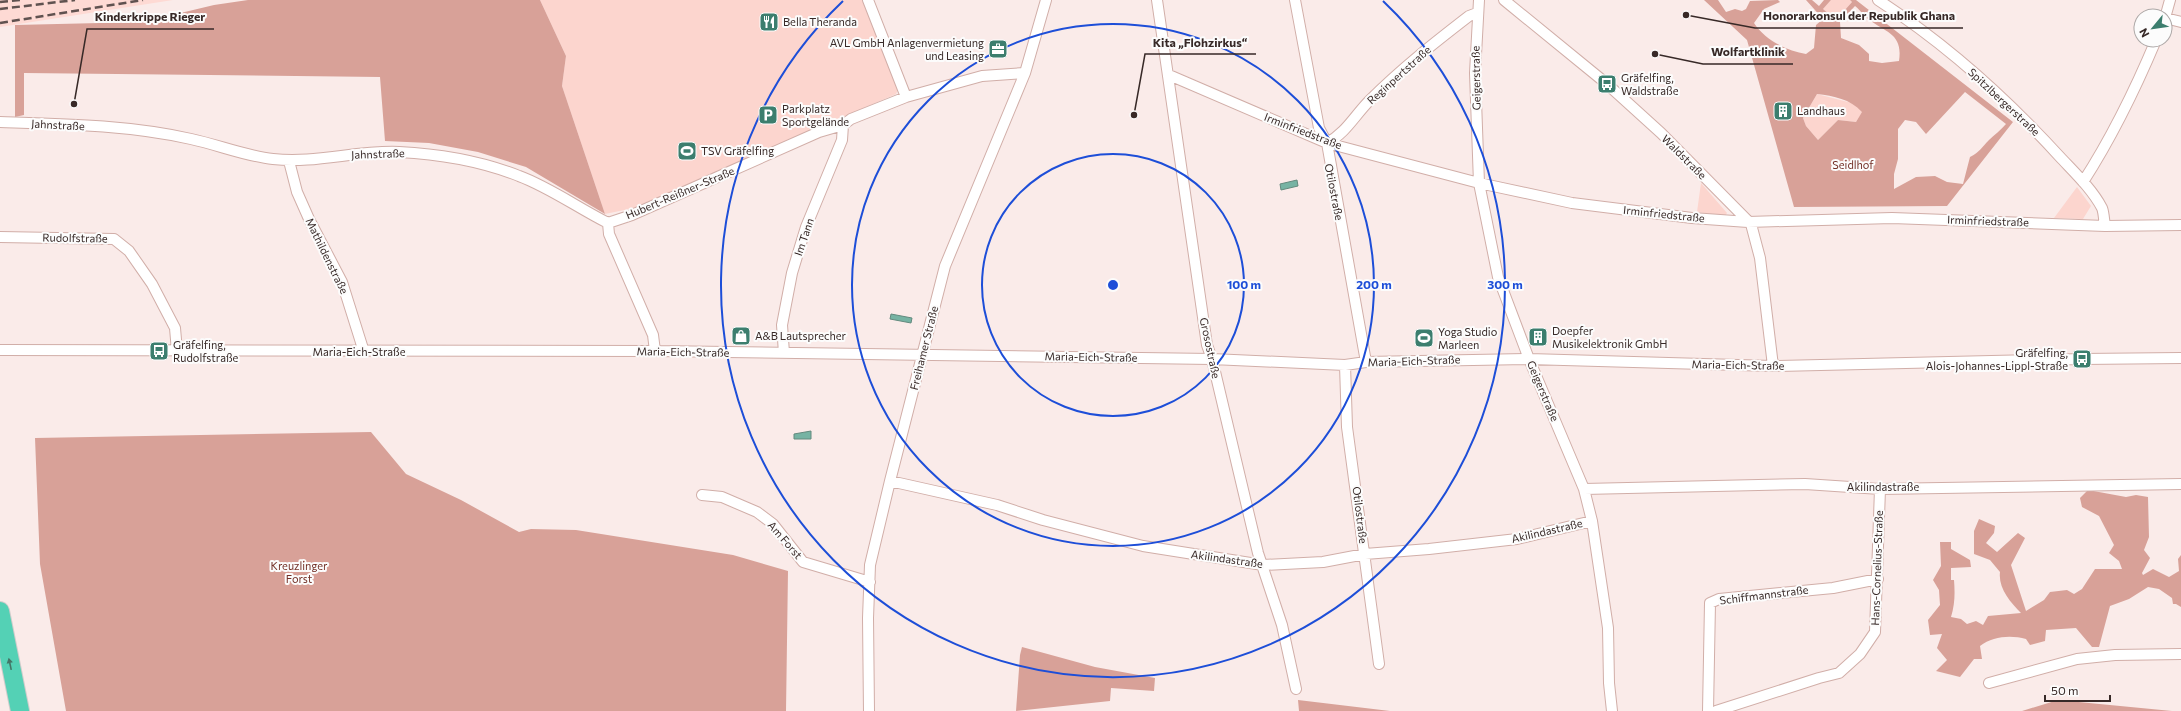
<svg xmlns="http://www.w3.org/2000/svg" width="2181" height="711" font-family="Commissioner,sans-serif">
  <rect width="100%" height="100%" fill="#faebe9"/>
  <path fill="#fedad4" d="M0,0H173L0,27Z"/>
  <path fill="#fcd5ce" d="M540,0H862L898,90L896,94L634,208L605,214L562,86L566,56Z
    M1831,0H1850L1852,2L1836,20L1823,9Z
    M1817,94L1852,103L1863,111L1856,122L1838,120L1818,140L1806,126L1803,118Z
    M1701,183L1727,213L1725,216L1697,212Z
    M2077,187L2091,206L2083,219L2054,218Z"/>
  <path fill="#d8a198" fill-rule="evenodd" d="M248,0H540L566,56L562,86L605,214L526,167L478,152L429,143L385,141L380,77L24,73V115L15,117V25L143,22L214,5Z
    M1704,0H1718L1726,12L1735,9L1742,11L1746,9L1750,1L1778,0L1780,2L1764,9L1754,23C1765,40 1787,51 1806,54L1814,48L1816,25L1823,19L1806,0H1812L1819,6L1824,0H1831L1823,9L1836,20L1852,2L1850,0H1856L2013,122L1947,206L1794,207L1747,40ZM1855,6C1860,10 1864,16 1868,19C1887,33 1903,34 1899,61L1882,63L1869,61V54L1859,45L1841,38L1840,22ZM1965,92L2006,124C2001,130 1994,135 1989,140C1981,148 1981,151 1970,157L1963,184L1947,182L1935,176L1916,177L1894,189V174L1898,159V129L1905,120L1916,122L1926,134ZM1817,94C1834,96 1850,99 1862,112L1856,122L1838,120L1818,140L1806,126L1803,118Z
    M371,432L406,474L461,500L519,532L531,529L576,530L733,555L788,571L786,711H66L40,564L35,438Z
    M2088,490L2126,497L2136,495L2148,497L2149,537L2144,550L2150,558L2142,573L2143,575L2153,569L2169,577L2179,571L2178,559L2181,555V607L2176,604H2173L2172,598L2159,589L2148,587L2129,599L2110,606L2099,647H2092L2076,628L2046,630L2045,641L2030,645L2026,639C2011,635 1993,636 1980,646L1982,659H1974L1960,677L1936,671L1947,660L1937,648L1942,634L1930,635L1928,620L1940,605L1939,590L1933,580L1941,566L1940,542H1951V549L1970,560L1971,567L1951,568V580H1954C1955,593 1955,604 1951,617L1961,619L1967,624L1976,621L1983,625L1988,616L2021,613C2010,602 1998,588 2000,572L1990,560L1974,554V531L1979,519L1995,526L1994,533L1986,543L1997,552L2018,533L2025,538L2011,565L2026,611L2044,600L2050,592L2067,590L2074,594L2082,589L2095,569H2122L2119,561L2109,553L2114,545L2099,516L2082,507L2080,498Z
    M1022,647L1095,667L1155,678L1154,691L1111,688L1110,701L1016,711L1020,655Z
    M1298,700L1390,711H1299Z
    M2058,700L2172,711H2022Z"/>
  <path fill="#76b3a3" stroke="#638a7e" d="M1297,180L1298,186L1281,190L1280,184Z
    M891,314L912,318L911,323L890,319Z
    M811,431V439H794V434Z"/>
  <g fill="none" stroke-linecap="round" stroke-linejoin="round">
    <defs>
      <path id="minor" d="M868,0L906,97
        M1157,0L1207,345L1212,359L1258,553L1282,625L1296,689
        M1295,0L1319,128L1327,143L1366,362
        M1479,0L1475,73L1479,183L1498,277L1529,359L1584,489L1592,521L1608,628L1609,683L1612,711
        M1504,0L1607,84L1661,133L1751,224L1760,258L1773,366
        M1878,0C1945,43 2006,98 2060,157C2074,172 2092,189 2102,208C2104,213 2104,221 2105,226
        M2165,18L2170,0
        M2165,18L2181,22
        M1169,75L1327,143L1479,183L1572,203L1692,218L1748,222L1892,218L2105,226L2181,225
        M0,122C63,124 129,125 191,139C219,145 245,156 273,159C315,164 357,150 399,152C439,154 481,161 519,176C549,187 578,208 608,223
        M1327,143C1346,133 1355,115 1370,100C1401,69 1434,43 1469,16L1477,13
        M289,161L297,192L309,219L342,282L364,352
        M2083,182C2112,137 2135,90 2156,40
        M608,223L632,215L819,132L843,125L851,119L906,97L982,76L1025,73
        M608,223L609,234L653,335L655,351
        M0,237L114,239L129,251L152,284L175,328L177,351
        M0,350L655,351L1212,359L1345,365L1366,362L1529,359L1773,366L2082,359L2181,358
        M784,353L782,325L792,273L806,227L842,140L843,125
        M1345,365L1347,427L1379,664
        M890,481L997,505L1043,520L1143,546L1263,565L1323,562L1365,554L1429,549L1517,539L1592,521
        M1584,489L1805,484L1880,489L2181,484
        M702,495L722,497L757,512L773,524L803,562L870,582
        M1989,683L2077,659L2115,655L2181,654
        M869,711L868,618L870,565L890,481L945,266L1025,73L1046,0
        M1708,711L1710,603L1719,599L1833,588L1878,579
        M1716,711L1819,678L1839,673L1860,654L1875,632L1880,489"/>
      <path id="motorway" d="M0,611L20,711"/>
    </defs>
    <use href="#minor" stroke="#d1aea8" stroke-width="12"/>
    <use href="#motorway" stroke="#cfcccb" stroke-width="20"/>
    <use href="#minor" stroke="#fff" stroke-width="10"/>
    <use href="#motorway" stroke="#54d1b5" stroke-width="18"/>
    <path stroke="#605250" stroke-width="2.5" stroke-dasharray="8 4" stroke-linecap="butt" d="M0,2L20,0
      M0,9L75,0
      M0,23L143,0"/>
  </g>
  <defs><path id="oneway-solid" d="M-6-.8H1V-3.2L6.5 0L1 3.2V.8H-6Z"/></defs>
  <use fill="#447567" href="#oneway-solid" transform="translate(10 664) rotate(-102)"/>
  <g fill="none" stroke="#1d4ed8" stroke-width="2">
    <circle cx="1113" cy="285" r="131"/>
    <circle cx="1113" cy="285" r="261"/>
    <path d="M1383 1A392 392 0 1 1 843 1"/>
  </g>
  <defs>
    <symbol id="restaurant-square" viewBox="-11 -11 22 22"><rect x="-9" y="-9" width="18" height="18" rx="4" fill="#3c7e6e" stroke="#fcfcfc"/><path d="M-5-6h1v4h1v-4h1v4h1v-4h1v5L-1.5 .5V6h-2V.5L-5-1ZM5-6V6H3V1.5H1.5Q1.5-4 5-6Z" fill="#fff"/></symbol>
    <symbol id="office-square" viewBox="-11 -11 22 22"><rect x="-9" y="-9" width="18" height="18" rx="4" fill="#3c7e6e" stroke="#fcfcfc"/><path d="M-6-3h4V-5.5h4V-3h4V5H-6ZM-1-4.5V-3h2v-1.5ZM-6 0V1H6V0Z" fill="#fff"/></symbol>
    <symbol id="bus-square" viewBox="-11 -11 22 22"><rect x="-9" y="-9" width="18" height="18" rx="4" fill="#3c7e6e" stroke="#fcfcfc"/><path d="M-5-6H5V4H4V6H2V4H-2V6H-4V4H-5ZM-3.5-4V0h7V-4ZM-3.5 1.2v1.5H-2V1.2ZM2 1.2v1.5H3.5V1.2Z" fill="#fff"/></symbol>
    <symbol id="building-square" viewBox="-11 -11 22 22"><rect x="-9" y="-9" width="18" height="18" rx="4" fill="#3c7e6e" stroke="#fcfcfc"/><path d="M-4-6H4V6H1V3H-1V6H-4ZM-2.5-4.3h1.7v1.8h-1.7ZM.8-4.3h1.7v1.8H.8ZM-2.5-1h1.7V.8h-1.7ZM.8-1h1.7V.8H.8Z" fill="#fff"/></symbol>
    <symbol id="parking-square" viewBox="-11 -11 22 22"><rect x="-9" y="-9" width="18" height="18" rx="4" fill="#3c7e6e" stroke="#fcfcfc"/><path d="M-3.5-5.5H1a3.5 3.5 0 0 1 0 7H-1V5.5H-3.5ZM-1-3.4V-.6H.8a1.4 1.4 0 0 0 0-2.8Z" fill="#fff"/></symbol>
    <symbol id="stadium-square" viewBox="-11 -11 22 22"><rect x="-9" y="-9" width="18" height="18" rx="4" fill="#3c7e6e" stroke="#fcfcfc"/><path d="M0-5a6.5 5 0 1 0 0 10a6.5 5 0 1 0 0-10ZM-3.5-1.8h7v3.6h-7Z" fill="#fff"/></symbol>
    <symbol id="shop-square" viewBox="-11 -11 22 22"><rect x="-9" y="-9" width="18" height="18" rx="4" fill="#3c7e6e" stroke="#fcfcfc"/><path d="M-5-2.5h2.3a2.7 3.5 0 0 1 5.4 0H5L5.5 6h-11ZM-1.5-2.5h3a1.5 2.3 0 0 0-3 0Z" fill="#fff"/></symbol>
  </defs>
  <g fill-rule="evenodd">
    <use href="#restaurant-square" x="758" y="11" width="22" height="22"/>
    <use href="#office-square" x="987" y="38" width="22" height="22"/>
    <use href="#bus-square" x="1596" y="73" width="22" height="22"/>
    <use href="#building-square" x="1772" y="100" width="22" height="22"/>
    <use href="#parking-square" x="757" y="104" width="22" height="22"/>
    <use href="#stadium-square" x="676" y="140" width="22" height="22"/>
    <use href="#shop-square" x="730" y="325" width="22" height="22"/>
    <use href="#building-square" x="1527" y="326" width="22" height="22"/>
    <use href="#stadium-square" x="1413" y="327" width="22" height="22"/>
    <use href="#bus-square" x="148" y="340" width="22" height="22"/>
    <use href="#bus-square" x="2071" y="348" width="22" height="22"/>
  </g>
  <g text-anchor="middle" stroke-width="4" stroke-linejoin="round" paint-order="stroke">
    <g font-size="11" fill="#372927" stroke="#fcfcfc" text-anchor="start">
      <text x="783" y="26">Bella Theranda</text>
      <text x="984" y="47" text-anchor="end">AVL GmbH Anlagenvermietung<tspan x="984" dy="13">und Leasing</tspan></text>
      <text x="1621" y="82">Gräfelfing,<tspan x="1621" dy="13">Waldstraße</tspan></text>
      <text x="782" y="113">Parkplatz<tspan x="782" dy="13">Sportgelände</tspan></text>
      <text x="1797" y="115">Landhaus</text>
      <text x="701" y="155">TSV Gräfelfing</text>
      <text x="1552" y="335">Doepfer<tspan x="1552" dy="13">Musikelektronik GmbH</tspan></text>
      <text x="1438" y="336">Yoga Studio<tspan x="1438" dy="13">Marleen</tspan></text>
      <text x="755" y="340">A&amp;B Lautsprecher</text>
      <text x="173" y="349">Gräfelfing,<tspan x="173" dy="13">Rudolfstraße</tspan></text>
      <text x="2068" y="357" text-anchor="end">Gräfelfing,<tspan x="2068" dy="13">Alois-Johannes-Lippl-Straße</tspan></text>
    </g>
    <g font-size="11" fill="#372927" stroke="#fcfcfc">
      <text transform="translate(1399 75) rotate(-42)" y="4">Reginpertstraße</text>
      <text transform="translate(1476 78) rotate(-91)" y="4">Geigerstraße</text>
      <text transform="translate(2004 102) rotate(43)" y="4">Spitzlbergerstraße</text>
      <text transform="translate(58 125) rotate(3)" y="4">Jahnstraße</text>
      <text transform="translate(1303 131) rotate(21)" y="4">Irminfriedstraße</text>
      <text transform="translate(378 154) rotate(-2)" y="4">Jahnstraße</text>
      <text transform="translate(1684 157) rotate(45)" y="4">Waldstraße</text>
      <text transform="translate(1334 192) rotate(79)" y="4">Otilostraße</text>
      <text transform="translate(680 193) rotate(-23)" y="4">Hubert-Reißner-Straße</text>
      <text transform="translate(1664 214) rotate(6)" y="4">Irminfriedstraße</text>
      <text transform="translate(1988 221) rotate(2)" y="4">Irminfriedstraße</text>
      <text transform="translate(804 237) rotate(-71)" y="4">Im Tann</text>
      <text transform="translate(75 238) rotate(1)" y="4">Rudolfstraße</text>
      <text transform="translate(327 256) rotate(64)" y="4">Mathildenstraße</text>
      <text transform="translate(924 348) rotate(-76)" y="4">Freihamer Straße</text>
      <text transform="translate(1210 348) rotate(78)" y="4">Grosostraße</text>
      <text x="359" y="356">Maria-Eich-Straße</text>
      <text transform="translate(683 352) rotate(1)" y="4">Maria-Eich-Straße</text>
      <text transform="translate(1091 357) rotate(1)" y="4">Maria-Eich-Straße</text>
      <text transform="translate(1414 361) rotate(-2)" y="4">Maria-Eich-Straße</text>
      <text transform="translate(1738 365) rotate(1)" y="4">Maria-Eich-Straße</text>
      <text transform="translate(1543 391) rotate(67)" y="4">Geigerstraße</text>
      <text x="1883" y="491">Akilindastraße</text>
      <text transform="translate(1360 515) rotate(83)" y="4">Otilostraße</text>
      <text transform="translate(1547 531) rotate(-13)" y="4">Akilindastraße</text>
      <text transform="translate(785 540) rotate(49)" y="4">Am Forst</text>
      <text transform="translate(1227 559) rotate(8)" y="4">Akilindastraße</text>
      <text transform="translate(1877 568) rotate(-88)" y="4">Hans-Cornelius-Straße</text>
      <text transform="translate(1764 595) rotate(-7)" y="4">Schiffmannstraße</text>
    </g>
    <g font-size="11" fill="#733027" stroke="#fcfcfc">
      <text x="1853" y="169">Seidlhof</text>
      <text x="299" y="570">Kreuzlinger<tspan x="299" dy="13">Forst</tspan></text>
    </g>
  </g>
  <circle cx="1113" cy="285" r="6" fill="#1d4ed8" stroke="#fcfcfc" stroke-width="2"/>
  <g font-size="12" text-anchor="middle" font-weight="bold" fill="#1d4ed8" stroke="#fcfcfc" stroke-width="4" stroke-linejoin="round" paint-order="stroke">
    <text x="1244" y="289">100 m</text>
    <text x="1374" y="289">200 m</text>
    <text x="1505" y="289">300 m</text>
  </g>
  <path fill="none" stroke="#372927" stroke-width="1.5" d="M1686 15L1755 28H1963M74 104L87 29H214M1134 115L1145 54H1256M1655 54L1703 64H1793"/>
  <g fill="#372927" stroke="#fcfcfc" stroke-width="1.5">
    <circle cx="1686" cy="15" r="4"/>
    <circle cx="74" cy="104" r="4"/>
    <circle cx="1134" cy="115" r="4"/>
    <circle cx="1655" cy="54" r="4"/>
  </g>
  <g font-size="12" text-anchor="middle" font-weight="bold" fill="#372927" stroke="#fcfcfc" stroke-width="4" stroke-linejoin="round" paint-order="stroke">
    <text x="1859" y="20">Honorarkonsul der Republik Ghana</text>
    <text x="150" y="21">Kinderkrippe Rieger</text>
    <text x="1200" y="47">Kita „Flohzirkus“</text>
    <text x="1748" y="56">Wolfartklinik</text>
  </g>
  <g transform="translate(2153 28) rotate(241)"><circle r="19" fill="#fcfcfc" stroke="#ada8a7"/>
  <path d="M0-3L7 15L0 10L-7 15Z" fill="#3c7e6e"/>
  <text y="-6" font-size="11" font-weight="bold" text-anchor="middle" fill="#372927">N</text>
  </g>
  <path d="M2045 695v6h65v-6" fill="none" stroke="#372927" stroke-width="2"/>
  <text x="2051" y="695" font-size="12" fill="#372927" stroke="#fcfcfc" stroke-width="3" paint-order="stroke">50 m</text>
</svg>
